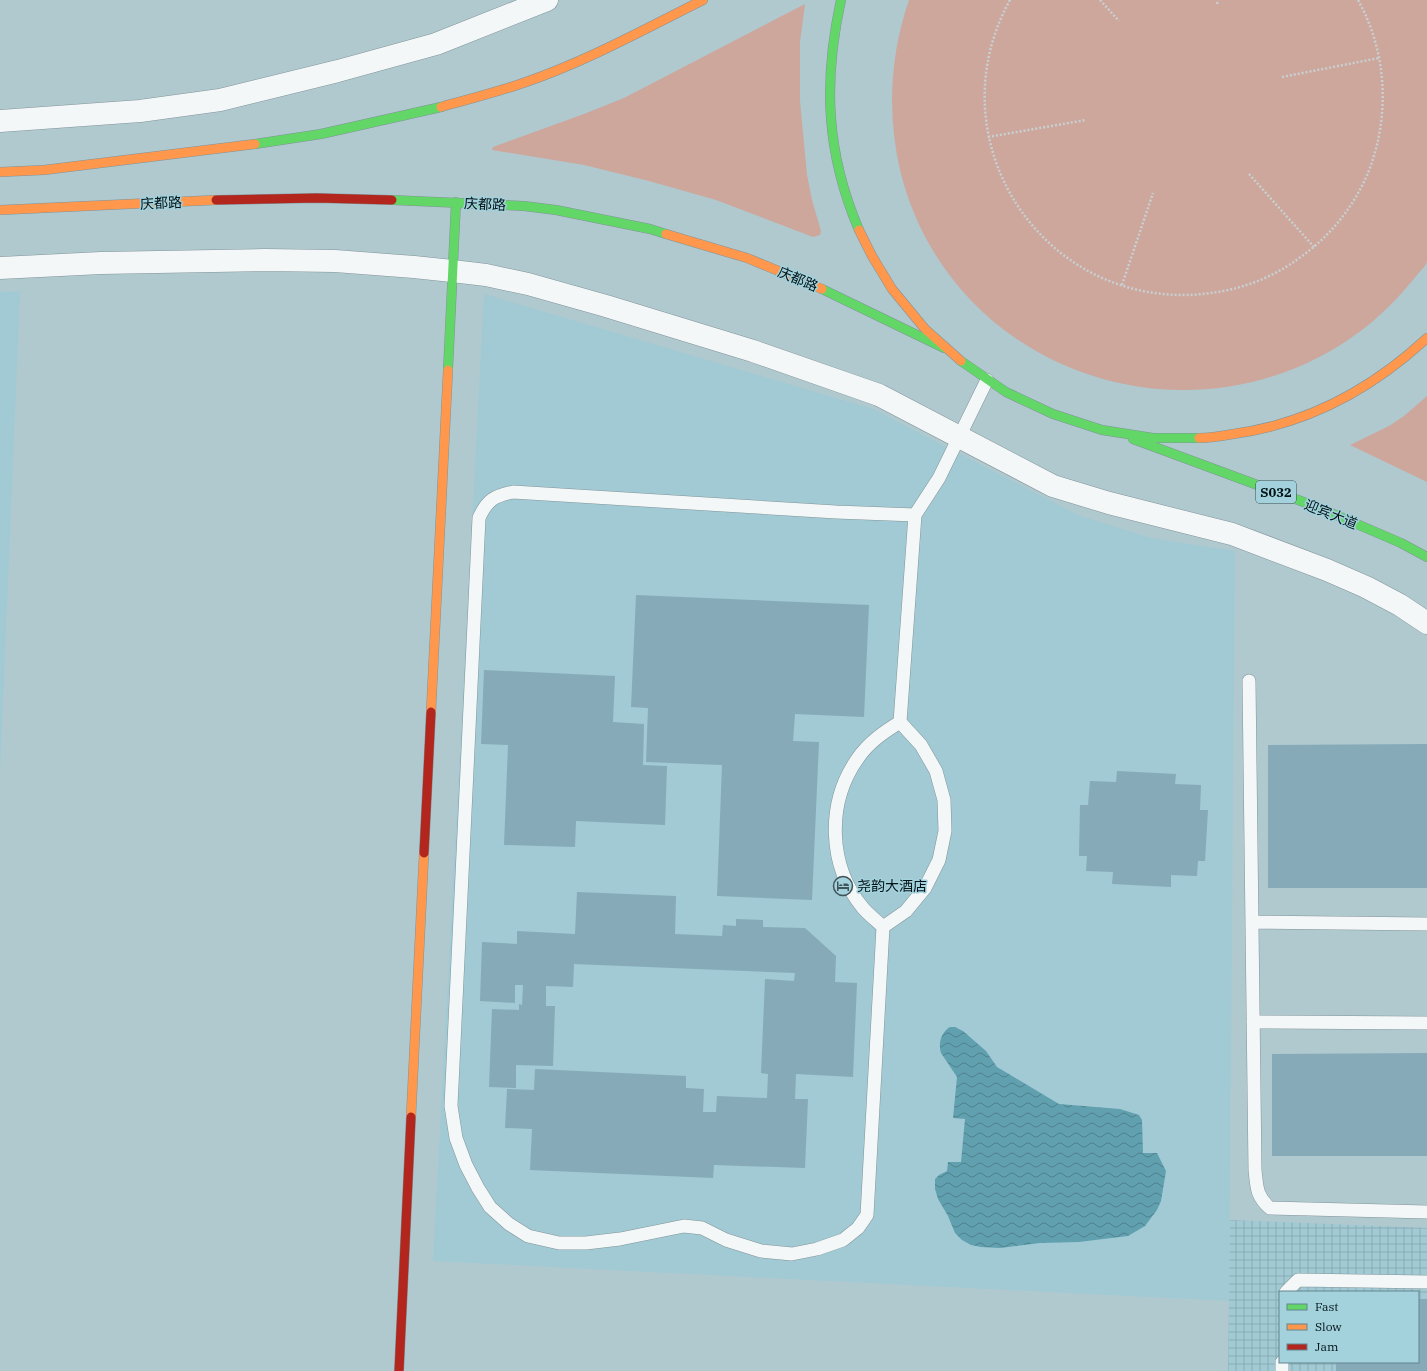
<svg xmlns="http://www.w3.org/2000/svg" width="1427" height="1371" font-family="'IBM Plex Serif','Noto Sans SC',serif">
  <defs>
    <pattern id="industrial-grid" width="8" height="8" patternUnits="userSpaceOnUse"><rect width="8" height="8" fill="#a1cad4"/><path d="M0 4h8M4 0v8" fill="none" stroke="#89adb5"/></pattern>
    <pattern id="water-waves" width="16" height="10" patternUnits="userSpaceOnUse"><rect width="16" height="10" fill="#61a0af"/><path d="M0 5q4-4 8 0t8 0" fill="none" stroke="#4e818d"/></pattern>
  </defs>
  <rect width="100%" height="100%" fill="#b0c9cf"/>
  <path fill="#a1cad4" d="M20,291L0,776V292Z
    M484,294L873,409L1078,515L1151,538L1235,551L1229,1301L433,1261Z"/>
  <path fill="url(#industrial-grid)" fill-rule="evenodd" d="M1230,1220L1427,1228V1371H1228ZM1280,1292H1418V1362H1280Z"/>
  <path fill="#cda69c" d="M909,0H1427C1427,65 1427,130 1427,195C1427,212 1427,228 1427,245C1427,250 1427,257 1427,262C1425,267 1420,271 1417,275C1400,296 1383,314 1362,330C1195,456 950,375 900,170C887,113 890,55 909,0Z
    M805,4L800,42V101L807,175L812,200L821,231L820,235L813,237L716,200L649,181L584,165L492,150L493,147L584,114L624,98Z
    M1427,396V482L1350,445L1389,426L1404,416Z"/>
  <path fill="url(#water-waves)" d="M950,1027H955L963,1031L986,1051L997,1067L1059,1104L1120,1109L1139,1115L1142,1120L1143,1153H1157L1166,1171L1161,1201L1157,1210L1145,1226L1128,1236L1079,1242L1040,1243L1000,1248L981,1247L971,1245L962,1240L955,1233L948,1216L938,1199L935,1189V1179L939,1175L947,1171L948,1162H961L965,1119L953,1118L957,1077L941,1053C938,1044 941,1032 950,1027Z"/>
  <path fill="#86aab8" d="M636,595L869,605L864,717L795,714L793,741L819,742L812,900L717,896L722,765L646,762L648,708L631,707Z
    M484,670L615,676L613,722L644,724L643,765L667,766L665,825L576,821L575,847L504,845L508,745L481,744Z
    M1427,744V888H1268V745Z
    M1117,771L1176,774L1175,784L1201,785L1200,810H1208L1205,861H1198L1197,876L1171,875V887L1112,884L1113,872L1086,871L1087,856H1079L1080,805H1088L1090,781L1116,782Z
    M577,892L676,896L675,934L722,936L723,925L736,926V919L763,920V927L805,928L836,956L835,982L857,983L853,1077L796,1074L795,1099H808L805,1168L714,1165L713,1178L530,1170L532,1129L505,1128L507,1089L534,1090L535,1069L686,1076V1088L704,1089L703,1112H716L717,1096L767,1098L768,1074L761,1073L765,979L794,981L795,973L574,964L573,987L546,986V1006H555L553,1066L516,1065V1088L489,1087L492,1009L519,1010V1004L522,1005L523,985H515V1003L480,1001L482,942L517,944V931L575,934Z
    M1427,1053V1156H1272V1054Z
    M1418,1299H1427V1371H1336V1362H1418Z"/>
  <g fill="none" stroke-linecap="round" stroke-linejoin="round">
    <defs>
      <path id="lane" d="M1249,681L1255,1170C1257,1187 1256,1196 1270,1208L1427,1212
        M900,722C884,732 869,742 858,758C826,803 828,866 863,908C869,915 877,921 883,927L867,1215L858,1228L843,1240L817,1249L792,1254L761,1251L726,1240L702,1228L684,1226L620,1239L586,1243H559L528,1236L509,1224L490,1207L478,1188L466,1165L456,1138L451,1106L479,518C487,500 494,496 513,492L836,512L915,515
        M1252,922L1427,924
        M883,927L906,911L925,888L939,860L945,831L944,800L936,771L921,745L900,722L915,515L939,478L987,380
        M1253,1022L1427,1023
        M1286,1292L1298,1280L1427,1282
        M1282,1371V1362"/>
      <path id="street" d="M0,121L140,111L220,100L338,71L436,44L547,0
        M0,268L101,263L265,260L335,261L414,267L452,271L486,275L528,284L606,306L753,351L879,395L1053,486L1109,503L1232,534L1327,570L1366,587L1400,605L1427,623"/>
      <path id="fast" d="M841,0C823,82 826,153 859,230
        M255,144L321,134L441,107
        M392,200L524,206L556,210L650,229L666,234
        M822,289L944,348
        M961,361L1006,392L1053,414L1102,430L1153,438H1199
        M448,370L456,202
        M1133,439L1317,507L1401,543L1427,557"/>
      <path id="slow" d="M441,107C469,99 498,92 526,82C587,61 645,29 703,0
        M0,172L44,170L255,144
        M0,210L216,200
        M859,230L872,256L892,289L925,329L961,361
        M666,234L747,258L822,289
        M1199,438C1211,438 1222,436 1233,434C1307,424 1372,389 1427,338
        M431,712L448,370
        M411,1117L424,853"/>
      <path id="jam" d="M216,200L317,198L392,200
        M424,853L431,712
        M399,1371L411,1117"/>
    </defs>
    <use href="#lane" stroke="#819499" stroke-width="14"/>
    <use href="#street" stroke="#819499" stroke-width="23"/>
    <use href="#fast" stroke="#819499" stroke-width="10"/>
    <use href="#slow" stroke="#819499" stroke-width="10"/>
    <use href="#jam" stroke="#819499" stroke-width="10"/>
    <path stroke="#c8d0d2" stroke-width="2.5" stroke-dasharray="2 2" stroke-linecap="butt" d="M1010,0C936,133 1033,297 1186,295C1228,294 1268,282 1302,256C1333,234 1358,201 1371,165C1390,111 1386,50 1358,0
      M1100,0L1119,21
      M1217,4L1218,0
      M1282,77L1379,58
      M988,137L1086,120
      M1249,174L1314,247
      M1122,285L1153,193"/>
    <use href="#lane" stroke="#f3f7f8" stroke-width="13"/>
    <use href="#street" stroke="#f3f7f8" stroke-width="22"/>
    <use href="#fast" stroke="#63d668" stroke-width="9"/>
    <use href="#slow" stroke="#ff974d" stroke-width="9"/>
    <use href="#jam" stroke="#b3261e" stroke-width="9"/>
  </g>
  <defs>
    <symbol id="hotel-ring" viewBox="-11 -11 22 22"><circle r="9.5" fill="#a3d1dc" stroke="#405358" stroke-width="1.5"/><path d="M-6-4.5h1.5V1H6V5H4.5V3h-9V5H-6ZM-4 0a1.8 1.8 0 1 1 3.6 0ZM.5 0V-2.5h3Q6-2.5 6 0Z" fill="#405358"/></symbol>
  </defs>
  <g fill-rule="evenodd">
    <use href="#hotel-ring" x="832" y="875" width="22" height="22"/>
  </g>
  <g text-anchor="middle" stroke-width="3" stroke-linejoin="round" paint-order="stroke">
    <rect fill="#a3d1dc" stroke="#334d53" stroke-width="1" x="1256" y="481" width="40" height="22" rx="3"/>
    <g font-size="13" font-weight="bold" fill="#031418">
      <text x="1276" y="497">S032</text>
    </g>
    <g font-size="14" fill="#031418" stroke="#a3d1dc">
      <text transform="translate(161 203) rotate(-3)" y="5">庆都路</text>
      <text transform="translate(485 204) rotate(3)" y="5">庆都路</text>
      <text transform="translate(798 279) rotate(23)" y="5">庆都路</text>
      <text transform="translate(1331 514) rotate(22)" y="5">迎宾大道</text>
    </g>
    <g font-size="14" fill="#031418" stroke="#a3d1dc" text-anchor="start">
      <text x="857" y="891">尧韵大酒店</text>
    </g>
  </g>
  <rect x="1279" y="1291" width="140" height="72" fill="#a3d1dc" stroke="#63858e"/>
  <rect x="1287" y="1304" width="20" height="6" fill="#63d668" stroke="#63858e"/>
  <text x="1315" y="1311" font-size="12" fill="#031418">Fast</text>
  <rect x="1287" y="1324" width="20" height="6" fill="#ff974d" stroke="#63858e"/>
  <text x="1315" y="1331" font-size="12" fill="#031418">Slow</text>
  <rect x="1287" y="1344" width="20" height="6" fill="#b3261e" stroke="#63858e"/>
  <text x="1315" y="1351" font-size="12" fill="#031418">Jam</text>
</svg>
